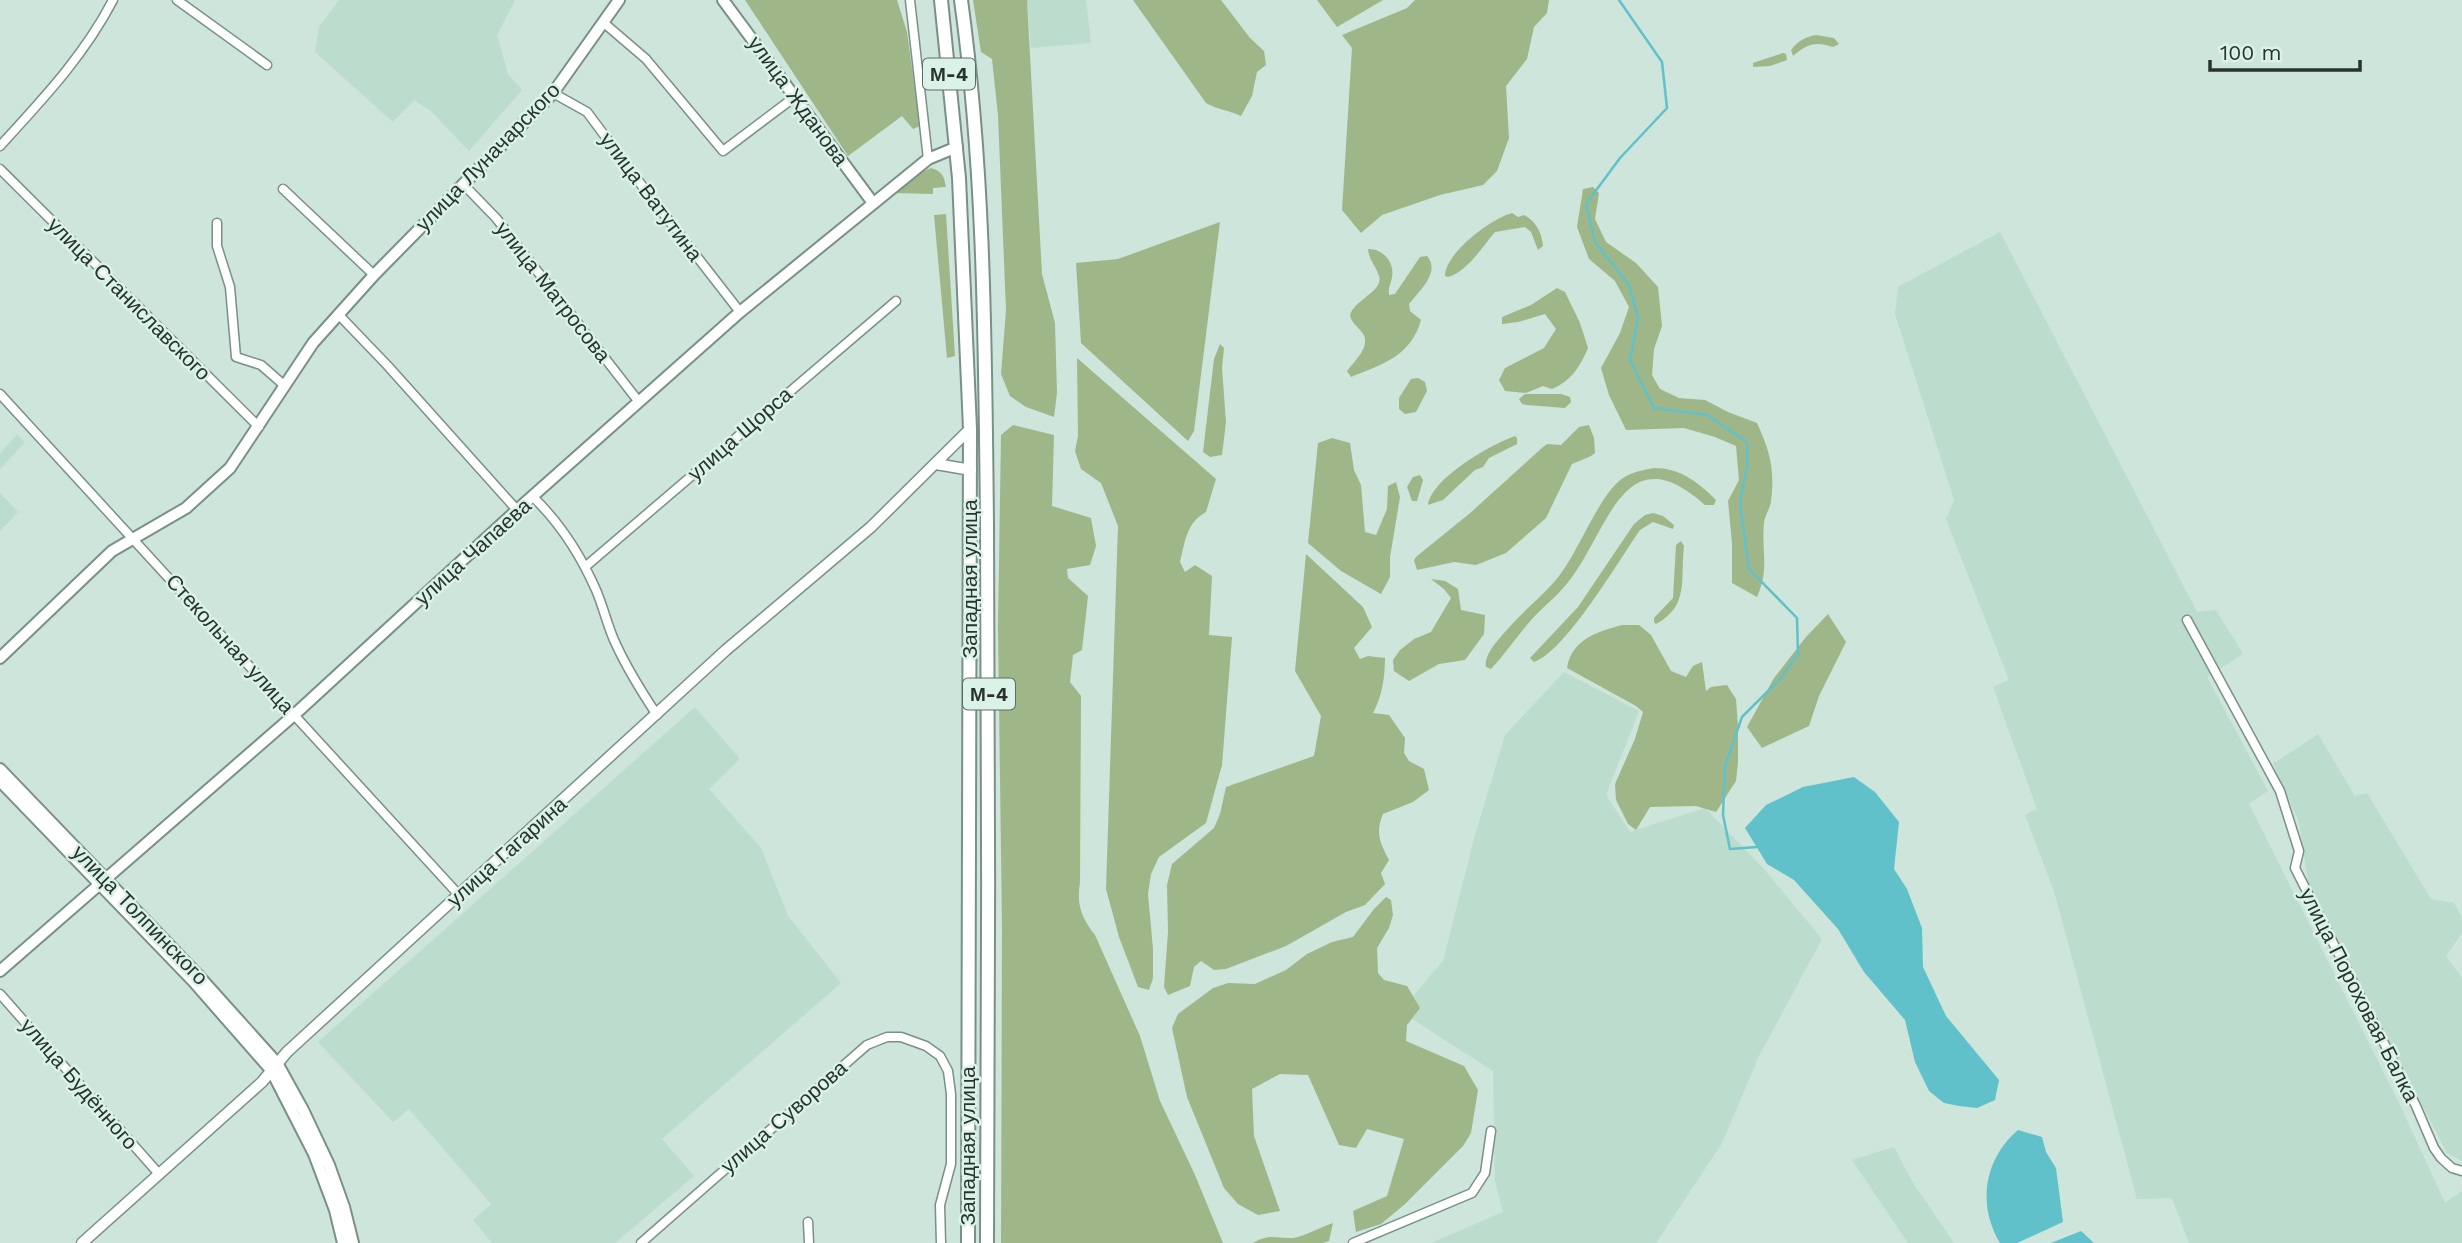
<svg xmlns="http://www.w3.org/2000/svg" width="2462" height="1243" font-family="'Work Sans',sans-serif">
  <rect width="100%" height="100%" fill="#cde5da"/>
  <path fill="#bcdccd" d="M339,0H515L497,35L508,74L522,90L469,151L431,111L414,100L393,122L315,52L319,27Z
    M1027,0H1086L1091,43L1031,48Z
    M2000,232L2197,612L2216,610L2243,654L2207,677L2268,791L2249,804L2400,1105L2445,1203L2462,1191V1243H2189L2172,1198L2137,1199L2054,891L2025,815L2037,809L1993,687L2009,680L1946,519L1954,500L1895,314L1898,287Z
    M17,434L25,442L0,469V454Z
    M0,493L18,512L0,531Z
    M1564,672L1639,711L1606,795L1630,832L1705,808L1763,868L1822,939L1759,1056L1722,1143L1656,1243H1431L1503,1212L1495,1181L1493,1071L1400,1011L1443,961L1474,839L1505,735Z
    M695,707L740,759L709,789L761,848L788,916L841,983L662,1139L694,1176L615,1243H492L473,1220L491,1204L409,1109L393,1122L318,1042Z
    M2318,734L2355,796L2367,793L2431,899L2454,903L2462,918V933L2446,956L2462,978V1161L2447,1153L2308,882L2299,822L2273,764Z
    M1894,1147L1913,1183L1954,1243H1908L1852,1160Z"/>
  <path fill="#9fb689" d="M745,0H897L907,32L920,126L913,129L902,116L848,156Z
    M973,0H1027L1042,274L1055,323L1057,393L1054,417L1026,407L1010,396L1001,374L1006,310L998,115L992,59L981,52Z
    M1133,0H1221L1250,38L1264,51L1266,65L1257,72L1252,96L1241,116C1229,110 1218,110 1206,103Z
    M1317,0H1383L1337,27Z
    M1415,0H1549L1547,13L1534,27L1527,59L1506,86L1509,138L1497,171L1483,185L1440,195L1382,215L1361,233L1342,210L1352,48L1342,35L1407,8Z
    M1816,35L1834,38L1839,44L1833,47C1815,41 1807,44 1793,56L1791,50C1798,41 1805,37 1816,35Z
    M1783,53L1786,54L1787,60L1770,66L1753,67V63Z
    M931,168C942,171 944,176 946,187L933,188V194L894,193L919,173Z
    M1593,187L1599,193L1595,219L1606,242L1636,263L1658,287L1662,326L1654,349L1652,375L1660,389L1679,398L1705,400L1728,412L1757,423C1770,451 1775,470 1771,501C1770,509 1765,515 1764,522C1761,551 1770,568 1757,597L1732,583V543L1728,501L1739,480L1736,446L1715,437L1684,428L1626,430L1609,395L1601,368L1620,333L1629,307L1615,281L1589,259L1577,227L1583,189Z
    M1512,213L1518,217L1524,215C1536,221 1542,233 1543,246L1538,250L1531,232L1525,227L1495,232C1482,247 1468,271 1448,277L1445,276C1445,253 1492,218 1512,213Z
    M946,214L955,356L947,358L934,215Z
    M1220,222L1194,431L1188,441L1081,343L1076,263L1118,259Z
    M1368,249C1382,248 1395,262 1392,277C1391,284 1388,287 1389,295L1395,294L1420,257L1427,256C1441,272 1419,291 1409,304L1410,311L1421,320C1411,356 1383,364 1351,377L1347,371C1356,359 1374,344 1360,330C1355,324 1352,323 1350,315C1355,299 1384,291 1379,276C1376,266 1369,260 1368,249Z
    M1557,288L1565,292L1580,323L1588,348C1580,367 1571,381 1552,389L1543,386L1526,393L1505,391L1499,380L1505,368L1544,348L1556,329L1545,314L1518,322L1502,324V317L1531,305Z
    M1220,344L1224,348L1222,368L1226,422L1222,455L1210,457L1203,452L1214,359Z
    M1077,358L1216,479L1206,512C1186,523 1185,542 1180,562L1185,572L1195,565L1212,576L1209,635L1232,637L1222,765L1206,823L1159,857L1151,874L1148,894L1153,949V978L1149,990L1138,987L1119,937L1106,889L1118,526L1101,483L1081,469L1075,451L1078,436Z
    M1418,378L1425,382L1427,391L1416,412L1405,414L1399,409V398L1411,379Z
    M1525,394H1561L1570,397L1571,402L1565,408L1527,405L1522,404L1519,399Z
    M1013,425L1054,435L1052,506L1091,518L1096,546L1090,565L1067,569L1068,578L1088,596L1082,650L1073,655L1070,682L1081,696L1080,883C1076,904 1082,919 1095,935L1140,1036L1160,1101L1195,1175L1223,1243H1001L1002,928L998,626L1001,435Z
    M1589,425L1594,438L1595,453L1591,456L1572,464L1546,518L1506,553L1476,565L1454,562L1417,570L1414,560L1417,556L1469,514L1543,447L1547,444L1561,445L1579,427Z
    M1515,436L1517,438V444L1489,458L1483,467L1475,470L1443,500L1428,505C1432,478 1490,445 1515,436Z
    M1332,438L1350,443L1354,470L1361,485L1365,532L1376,535L1387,509L1388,486L1396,482L1400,497L1390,557V577L1381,594L1341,571L1308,543L1318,443Z
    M1654,468C1679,468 1695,480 1713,497L1716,500L1714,505H1705C1626,434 1610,525 1572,577C1561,593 1545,605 1532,619C1518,635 1506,653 1491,669L1486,667C1483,653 1504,634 1513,623C1527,608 1542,596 1555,581C1578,555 1598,495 1623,478C1632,472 1643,470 1654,468Z
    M1420,475L1423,480L1417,501H1412L1407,487L1413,477Z
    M1653,513L1663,516L1674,525L1673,529L1653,522L1640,530C1619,560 1566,651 1534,662L1530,658L1578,607L1634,524L1645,515Z
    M1681,541L1684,546C1680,578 1690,606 1656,624L1654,622V618L1673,598L1676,545Z
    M1306,554L1363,607L1372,627L1354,648L1360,659L1368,656L1385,658C1385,677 1382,697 1373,713L1389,715L1405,738L1404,753L1409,761L1424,769L1429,790L1413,802L1383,814C1375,833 1380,843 1389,860L1381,873L1385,884L1365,905L1346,912L1286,946L1226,969L1214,970L1201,961L1194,967L1190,986L1168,995L1164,987L1168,932L1167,885L1172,864L1214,828L1220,814L1226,787L1314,756L1321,716L1295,671Z
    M1431,579L1445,581L1458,589L1461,610L1485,615L1484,634L1465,660L1439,664L1409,681L1394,671L1393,660L1400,650L1414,639L1431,632L1451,598L1444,589Z
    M1828,614L1846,642L1819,696L1809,726L1762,748L1747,727L1774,678L1806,637Z
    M1622,625H1639L1651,635L1671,671L1686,677L1693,666L1702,662L1706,691L1711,687L1727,685L1736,699L1738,727V762L1736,781L1716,812L1696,806L1650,807L1636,830L1628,824L1616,800L1615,784L1635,739L1643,712L1636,706L1567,668C1572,639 1597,632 1622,625Z
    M1386,897L1391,900L1393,915L1389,928L1377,948L1378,973L1384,980L1407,986L1420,1008L1407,1025L1406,1041L1464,1066L1478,1090L1471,1133L1463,1146L1405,1204L1381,1224L1356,1232L1353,1211L1387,1196L1404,1139L1367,1129L1356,1148L1339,1145L1308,1075L1280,1074L1252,1089L1254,1136L1280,1211L1258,1215L1238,1204L1224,1188L1187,1097L1172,1028L1178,1014L1213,988L1228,983L1255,984L1286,970L1307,954L1332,942L1353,937L1374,909Z
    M1333,1223L1329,1241L1323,1243H1253C1269,1234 1274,1238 1290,1238C1300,1239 1323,1226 1333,1223Z"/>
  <path fill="#61c1ca" d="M1854,777L1875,792L1899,822L1894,869L1907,889L1922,928L1923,967L1946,1016L1999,1080L1995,1100L1977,1108L1959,1106L1944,1103L1929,1091L1915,1062L1905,1020L1864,972L1838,929L1794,880L1767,864L1745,828L1766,805L1803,787Z
    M2018,1130L2042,1137L2046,1152L2056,1168L2063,1222L2017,1243H2000C1977,1205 1984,1159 2018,1130Z
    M2081,1231L2094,1243H2051Z"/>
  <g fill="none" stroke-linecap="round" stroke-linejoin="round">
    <path stroke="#61c1ca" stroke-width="2.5" d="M1619,0L1662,62L1667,108L1620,158L1586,204L1595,242L1629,285L1638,318L1630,360L1654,408L1707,415L1747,442V466L1740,503L1749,569L1797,618L1798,654L1781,678L1742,717L1725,766L1723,815L1730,849L1757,847"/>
    <defs>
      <path id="minor" d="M177,0L267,65
        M910,0L928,159
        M604,23L646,59L723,151L796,96
        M553,93L587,112L649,195L740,312
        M0,146C42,100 84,56 113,0
        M0,169L259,427
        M464,185L496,218L639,402
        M283,189L374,275
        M217,223V246L230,287L236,357L261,365L285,386
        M338,314L387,365L517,510
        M0,394L459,895
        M533,497C560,523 581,556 596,590C603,606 607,624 614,640C626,667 641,691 657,715
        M585,567L896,301
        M2187,620L2280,791L2299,851L2295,868L2416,1106L2434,1148L2441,1158L2452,1168L2462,1171
        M0,994L159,1174
        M808,1222L809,1243
        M641,1243L867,1045L887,1037H901L926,1046L940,1056L948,1071L951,1094V1164L940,1205L941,1243
        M1353,1243L1472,1193L1485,1173L1491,1131"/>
      <path id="tertiary" d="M936,464L971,470
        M82,1243L262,1082L287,1052L726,650L871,527L970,429"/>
      <path id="secondary" d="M723,0L873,203
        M0,658L112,551L186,508L230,468L313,343L374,275L553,93L619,0
        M0,769L198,975L277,1063L303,1110L329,1165L344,1207L353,1243
        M0,781L193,981L271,1070L314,1154L335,1210L343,1243
        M0,971L294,715L517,510L740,312L928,159L957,147"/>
      <path id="primary" d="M941,0L959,178L970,429L968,1243
        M961,0C985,173 985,350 987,524C989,764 988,1003 987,1243"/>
    </defs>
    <use href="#minor" stroke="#7a9086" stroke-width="11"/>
    <use href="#tertiary" stroke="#7a9086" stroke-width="13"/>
    <use href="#secondary" stroke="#7a9086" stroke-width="14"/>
    <use href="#primary" stroke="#7a9086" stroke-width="16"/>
    <use href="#minor" stroke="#fff" stroke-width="8"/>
    <use href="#tertiary" stroke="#fff" stroke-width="10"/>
    <use href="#secondary" stroke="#fff" stroke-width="10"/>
    <use href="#primary" stroke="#fff" stroke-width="12"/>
  </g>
  <g text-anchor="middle" stroke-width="5" stroke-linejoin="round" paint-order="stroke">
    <g fill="#daf2e7" stroke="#5e6c66" stroke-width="2">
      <rect x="923" y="58.5" width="52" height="31" rx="5"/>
      <rect x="963" y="678.5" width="52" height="31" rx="5"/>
    </g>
    <g font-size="19" font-weight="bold" fill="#29332e">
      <text x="949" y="81">М-4</text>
      <text x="989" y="701">М-4</text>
    </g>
    <g font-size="21" fill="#29332e" stroke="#daf2e7">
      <text transform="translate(798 101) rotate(54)" y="7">улица Жданова</text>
      <text transform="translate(488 157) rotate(-46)" y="7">улица Луначарского</text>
      <text transform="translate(651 197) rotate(53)" y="7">улица Ватутина</text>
      <text transform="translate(553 292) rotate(52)" y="7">улица Матросова</text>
      <text transform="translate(129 299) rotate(45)" y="7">улица Станиславского</text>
      <text transform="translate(740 434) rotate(-41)" y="7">улица Щорса</text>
      <text transform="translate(473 552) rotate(-42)" y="7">улица Чапаева</text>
      <text transform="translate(970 579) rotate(-90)" y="7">Западная улица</text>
      <text transform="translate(230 644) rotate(48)" y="7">Стекольная улица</text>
      <text transform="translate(507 852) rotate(-42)" y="7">улица Гагарина</text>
      <text transform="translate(140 915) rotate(46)" y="7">улица Толпинского</text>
      <text transform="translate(2359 995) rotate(63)" y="7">улица Пороховая Балка</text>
      <text transform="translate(79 1084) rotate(49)" y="7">улица Будённого</text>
      <text transform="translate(784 1117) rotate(-41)" y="7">улица Суворова</text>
      <text transform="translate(968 1146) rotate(-90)" y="7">Западная улица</text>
    </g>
  </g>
  <path d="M2210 60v10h150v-10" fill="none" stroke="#29332e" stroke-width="3.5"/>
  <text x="2220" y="60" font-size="21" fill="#29332e" stroke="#daf2e7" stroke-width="5" paint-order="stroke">100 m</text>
</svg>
